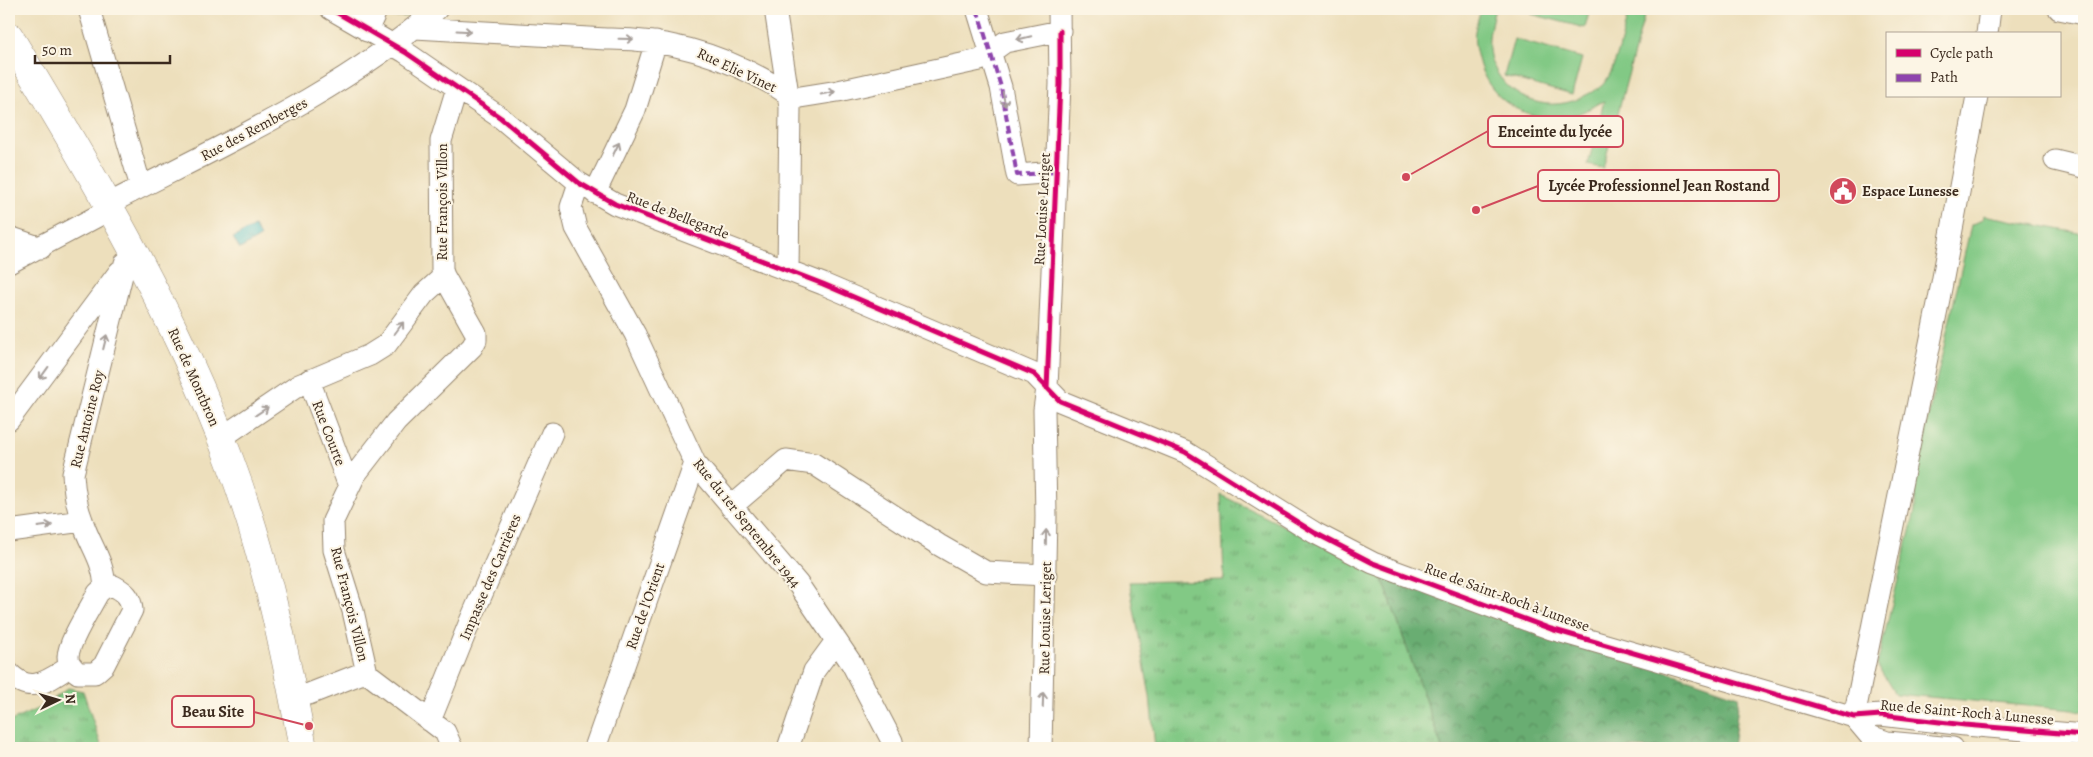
<svg xmlns="http://www.w3.org/2000/svg" width="2093" height="757" font-family="Alegreya,serif">
  <defs>
    <pattern id="grass-tufts" width="24" height="20" patternUnits="userSpaceOnUse" patternTransform="scale(1.25)"><rect width="24" height="20" fill="#82c985"/><path d="M3 7l-1-3M5 7V3M7 7l1-3M15 17l-1-3M17 17v-4M19 17l1-3" fill="none" stroke="#6ca36c"/></pattern>
    <pattern id="forest-crowns" width="20" height="18" patternUnits="userSpaceOnUse" patternTransform="scale(1.25)"><rect width="20" height="18" fill="#69ad72"/><path d="M2 6a3 3 0 1 1 6 0M12 15a3 3 0 1 1 6 0" fill="none" stroke="#588d5d"/></pattern>
    <pattern id="garden-furrows" width="10" height="10" patternUnits="userSpaceOnUse" patternTransform="scale(1.25)"><rect width="10" height="10" fill="#82c985"/><path d="M-1 1l2-2M0 10L10 0M9 11l2-2" fill="none" stroke="#6ca36c"/></pattern>
    <pattern id="water-ripples" width="26" height="14" patternUnits="userSpaceOnUse" patternTransform="scale(1.25)"><rect width="26" height="14" fill="#4ebdc4"/><path d="M2 4q2-2 4 0t4 0M15 11q2-2 4 0t4 0" fill="none" stroke="#429a9f"/></pattern>
  </defs>
  <rect width="100%" height="100%" fill="#fcf5e5"/>
  <filter id="ink" filterUnits="userSpaceOnUse"><feTurbulence type="fractalNoise" baseFrequency=".02" numOctaves="2"/><feDisplacementMap in="SourceGraphic" scale="10" xChannelSelector="R" yChannelSelector="G"/><feConvolveMatrix kernelMatrix="1 2 1 2 8 2 1 2 1" color-interpolation-filters="sRGB"/></filter>
  <filter id="wash" filterUnits="userSpaceOnUse"><feTurbulence type="fractalNoise" baseFrequency=".0096" numOctaves="4" result="noise"/><feDisplacementMap in="SourceGraphic" scale="20" xChannelSelector="R" yChannelSelector="G"/><feGaussianBlur stdDeviation="1.12" result="paint"/><feColorMatrix in="noise" values="0 0 0 0 0 0 0 0 0 0 0 0 0 0 0 0 0 1.4 0 .05"/><feComposite in="paint" operator="in"/></filter>
  <g filter="url(#wash)">
    <rect width="100%" height="100%" fill="#eddfbc"/>
    <path fill="url(#grass-tufts)" stroke="#5e7a52" d="M1221,495L1381,574L1442,748H1155L1150,696L1129,582L1224,580Z
      M68,688L83,691L102,748H9V722L46,705Z"/>
    <path fill="url(#forest-crowns)" stroke="#526c48" d="M1381,574L1739,696L1733,748H1442Z"/>
    <path fill="url(#garden-furrows)" stroke="#5e7a52" d="M389,9H421L411,16L391,17L387,14Z"/>
    <path fill="#82c985" stroke="#5e7a52" d="M1481,9H1495C1490,27 1485,47 1493,65C1509,101 1552,115 1586,95C1592,92 1601,88 1605,82C1617,67 1624,28 1629,9H1646L1603,168L1588,165L1604,101C1593,106 1582,114 1569,116C1530,123 1493,104 1480,66C1477,55 1473,43 1475,31C1476,24 1479,16 1481,9Z
      M1532,9H1590L1585,28L1531,14Z
      M1514,39L1582,58L1572,95L1504,76Z
      M1983,215L2084,234V711L1895,694L1877,665L1915,511L1916,472L1971,225L1982,220Z"/>
    <path fill="url(#water-ripples)" stroke="#447471" d="M254,226L260,237L240,249L233,238Z"/>
  </g>
  <g filter="url(#ink)">
    <g fill="none" stroke-linecap="round" stroke-linejoin="round">
      <defs>
        <path id="minor" d="M89,9L141,187
          M331,9L405,52L501,118L579,183L615,204L823,284L1034,374L1060,401L1185,452L1315,533L1373,563L1551,629L1854,717L1881,715L1965,725L2084,735
          M775,9L790,107L788,271
          M977,9L1001,87L1017,175L1056,172
          M2059,9L2084,14
          M415,28L606,39C674,38 738,60 794,98L838,91L980,60L1005,42L1060,31
          M367,31L377,9
          M1987,34L1990,9
          M2055,160L2084,167
          M579,183L571,207L576,228L635,334L695,463L798,584L852,664L892,741L893,748
          M595,193L635,110L656,42
          M108,204C222,145 340,93 437,9
          M9,237L41,248
          M9,263L111,209
          M309,380L349,486
          M9,420L119,272
          M221,438L299,385L370,355L386,345L424,294L444,276
          M731,507L786,460L814,464L939,545L986,572L1046,575
          M9,531L82,521
          M114,586C125,592 131,597 132,610L104,665L95,673H78C73,668 68,664 68,657C68,642 91,607 98,593L105,587Z
          M105,587C103,558 90,546 82,520C76,505 74,490 73,474L125,263
          M9,673C31,696 48,680 71,666
          M367,673L353,611L334,550L333,521L355,475L396,422L472,347L476,340V333L444,276L442,270L441,141L457,88
          M294,697L309,694L360,674L367,673L445,732L452,748
          M1854,717L1939,299L1977,96
          M1854,717L1870,736L1887,742L1953,748
          M430,721L471,619L552,433
          M595,748L695,463
          M788,748L814,671L836,641
          M1041,748L1046,516L1044,410L1047,388L1060,84L1059,9"/>
        <path id="secondary" d="M9,36C92,173 174,311 230,461C265,554 285,651 303,748"/>
      </defs>
      <use href="#minor" stroke="#94846d" stroke-width="23"/>
      <use href="#secondary" stroke="#94846d" stroke-width="29"/>
      <use href="#minor" stroke="#fff" stroke-width="21"/>
      <use href="#secondary" stroke="#fff" stroke-width="28"/>
      <path stroke="#8e44ad" stroke-width="4" stroke-dasharray="8 4" stroke-linecap="butt" d="M977,9L1001,87L1017,175L1056,172"/>
      <defs>
        <path id="cycleway" d="M331,9L405,52L501,118L579,183L615,204L823,284L1034,374L1060,401L1185,452L1315,533L1373,563L1551,629L1854,717L1881,715L1965,725L2084,735
          M1047,388L1060,84V31"/>
      </defs>
      <use href="#cycleway" stroke="#fcf5e5" stroke-width="8"/>
      <use href="#cycleway" stroke="#d6006c" stroke-width="5"/>
    </g>
    <defs><path id="oneway-shaft" d="M-6 0H5M1.5-3L5.5 0L1.5 3" fill="none" stroke-width="1.6" stroke-linecap="round" stroke-linejoin="round" transform="scale(1.25)"/></defs>
    <g stroke="#a79f9a">
      <use href="#oneway-shaft" transform="translate(464 31) rotate(3)"/>
      <use href="#oneway-shaft" transform="translate(1024 38) rotate(166)"/>
      <use href="#oneway-shaft" transform="translate(626 39) rotate(1)"/>
      <use href="#oneway-shaft" transform="translate(828 93) rotate(-11)"/>
      <use href="#oneway-shaft" transform="translate(1004 99) rotate(79)"/>
      <use href="#oneway-shaft" transform="translate(616 149) rotate(-64)"/>
      <use href="#oneway-shaft" transform="translate(399 328) rotate(-53)"/>
      <use href="#oneway-shaft" transform="translate(105 342) rotate(-76)"/>
      <use href="#oneway-shaft" transform="translate(44 373) rotate(126)"/>
      <use href="#oneway-shaft" transform="translate(262 411) rotate(-34)"/>
      <use href="#oneway-shaft" transform="translate(45 526) rotate(-7)"/>
      <use href="#oneway-shaft" transform="translate(1046 537) rotate(-89)"/>
      <use href="#oneway-shaft" transform="translate(1043 700) rotate(-88)"/>
    </g>
  </g>
  <defs>
    <symbol id="civic-disc" viewBox="-11 -11 22 22"><circle r="9.5" fill="#d1495b" stroke="#fcf5e5"/><path d="M-.6-6.5H3V-4.5H.6V-3L4-1V1h2V6H-6V1h2V-1L-.6-3ZM-1.2 2.5V6h2.4V2.5Z" fill="#fff"/></symbol>
  </defs>
  <g fill-rule="evenodd">
    <use href="#civic-disc" x="1827" y="175" width="32" height="32"/>
  </g>
  <g text-anchor="middle" stroke-width="4" stroke-linejoin="round" paint-order="stroke">
    <g font-size="15" fill="#3b2a1e" stroke="#fcf5e5">
      <text transform="translate(737 70) rotate(25)" y="5">Rue Elie Vinet</text>
      <text transform="translate(254 129) rotate(-28)" y="5">Rue des Remberges</text>
      <text transform="translate(442 202) rotate(-90)" y="5">Rue François Villon</text>
      <text transform="translate(1042 209) rotate(-87)" y="5">Rue Louise Leriget</text>
      <text transform="translate(678 215) rotate(21)" y="5">Rue de Bellegarde</text>
      <text transform="translate(194 377) rotate(66)" y="5">Rue de Montbron</text>
      <text transform="translate(87 419) rotate(-76)" y="5">Rue Antoine Roy</text>
      <text transform="translate(329 433) rotate(69)" y="5">Rue Courte</text>
      <text transform="translate(747 523) rotate(51)" y="5">Rue du 1er Septembre 1944</text>
      <text transform="translate(490 577) rotate(-67)" y="5">Impasse des Carrières</text>
      <text transform="translate(1507 597) rotate(20)" y="5">Rue de Saint-Roch à Lunesse</text>
      <text transform="translate(350 604) rotate(76)" y="5">Rue François Villon</text>
      <text transform="translate(645 606) rotate(-71)" y="5">Rue de l'Orient</text>
      <text transform="translate(1045 618) rotate(-89)" y="5">Rue Louise Leriget</text>
      <text transform="translate(1967 712) rotate(5)" y="5">Rue de Saint-Roch à Lunesse</text>
    </g>
    <g font-size="15" font-weight="bold" fill="#3b2a1e" stroke="#fcf5e5" text-anchor="start">
      <text x="1862" y="196">Espace Lunesse</text>
    </g>
  </g>
  <path fill="none" stroke="#d1495b" stroke-width="2" d="M1406 177L1488 131M1476 210L1538 186M309 726L254 712"/>
  <g fill="#d1495b" stroke="#fcf5e5" stroke-width="2">
    <circle cx="1406" cy="177" r="5"/>
    <circle cx="1476" cy="210" r="5"/>
    <circle cx="309" cy="726" r="5"/>
  </g>
  <g fill="#fcf5e5" stroke="#d1495b" stroke-width="2">
    <rect x="1488" y="116" width="135" height="31" rx="5"/>
    <rect x="1538" y="170" width="241" height="31" rx="5"/>
    <rect x="172" y="696" width="82" height="31" rx="5"/>
  </g>
  <g font-size="16" text-anchor="middle" font-weight="bold" fill="#3b2a1e">
    <text x="1555" y="137">Enceinte du lycée</text>
    <text x="1659" y="191">Lycée Professionnel Jean Rostand</text>
    <text x="213" y="717">Beau Site</text>
  </g>
  <rect width="2093" height="757" fill="none" stroke="#fcf5e5" stroke-width="30"/>
  <rect x="1886" y="32" width="175" height="65" fill="#fcf5e5" stroke="#afa495"/>
  <rect x="1896" y="49" width="25" height="8" fill="#d6006c" stroke="#afa495"/>
  <text x="1930" y="58" font-size="15" fill="#3b2a1e">Cycle path</text>
  <rect x="1896" y="74" width="25" height="8" fill="#8e44ad" stroke="#afa495"/>
  <text x="1930" y="82" font-size="15" fill="#3b2a1e">Path</text>
  <g transform="translate(58 700) rotate(85)" stroke="#fcf5e5" stroke-width="4" paint-order="stroke">
  <path d="M0-4L9 19L0 12L-9 19Z" fill="#3b2a1e"/>
  <text y="-8" font-size="14" font-weight="bold" text-anchor="middle" fill="#3b2a1e">N</text>
  </g>
  <path d="M35 55v8h135v-8" fill="none" stroke="#3b2a1e" stroke-width="2.5"/>
  <text x="42" y="55" font-size="15" fill="#3b2a1e" stroke="#fcf5e5" stroke-width="4" paint-order="stroke">50 m</text>
</svg>
